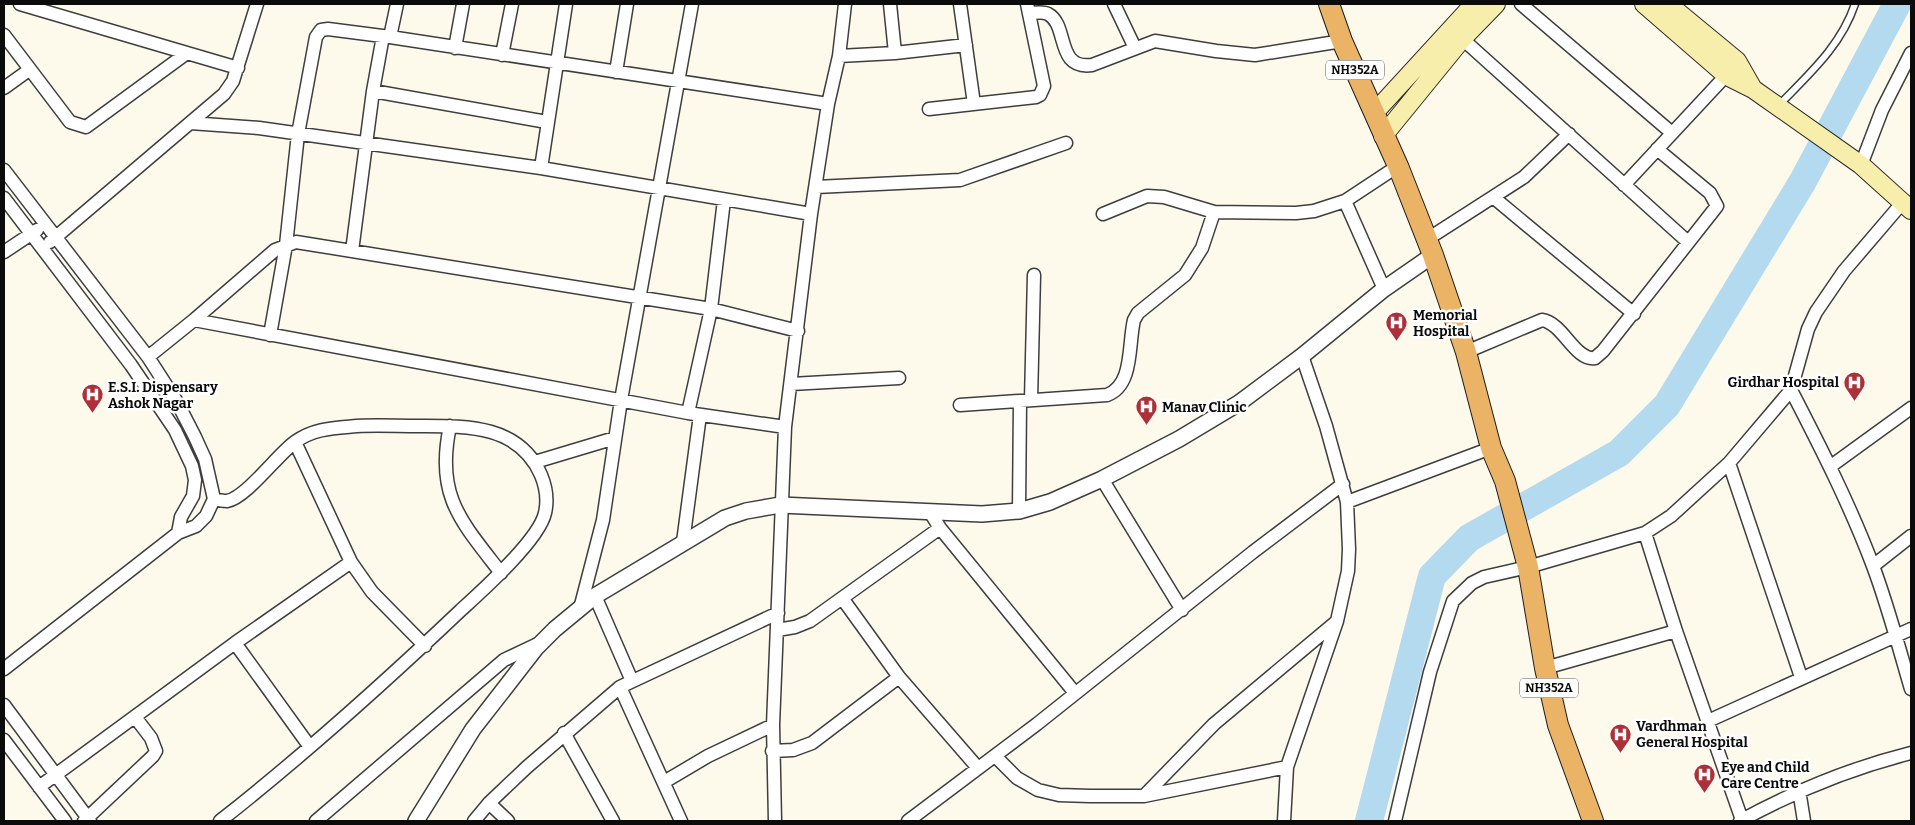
<svg xmlns="http://www.w3.org/2000/svg" width="1915" height="825" font-family="Bitter,serif">
  <rect width="100%" height="100%" fill="#fdf9eb"/>
  <g fill="none" stroke-linecap="round" stroke-linejoin="round">
    <path stroke="#b4daf0" stroke-width="28" d="M1369,821L1432,576L1469,538L1619,453L1667,405L1803,181L1897,4"/>
    <defs>
      <path id="service" d="M1779,105C1809,74 1841,46 1855,4"/>
      <path id="minor" d="M20,4L238,68
        M890,4L895,53
        M960,4L974,104
        M1114,4L1135,48
        M1521,4L1672,133
        M1029,13C1035,13 1043,11 1048,14C1069,25 1055,70 1092,65L1155,41L1216,51L1255,55L1342,41
        M1457,34L1688,242
        M4,35L70,122L86,127L187,53
        M390,37L397,4
        M455,48L463,4
        M502,55L512,4
        M839,56L895,53L966,45
        M616,72L627,4
        M4,88L29,70
        M373,91L547,122
        M929,109L1036,97L1040,95L1044,86L1027,4
        M190,123L259,128L541,168L811,214
        M1861,165L1882,110L1911,53
        M541,168L566,4
        M4,170L148,357L177,402L195,437L205,459L214,499L206,516L196,526L178,533L4,669
        M1624,185L1732,69
        M816,187L960,180L1066,143
        M1493,197L1634,314
        M4,198L131,365L175,430L192,466L195,480L193,496L181,517L178,533
        M1345,201L1384,289
        M1103,214L1147,196L1164,197L1214,212L1296,213L1314,211L1345,201L1398,166
        M1426,240L1524,177L1569,134
        M50,242L224,94L233,81L257,4
        M352,251L373,91L383,36
        M4,252L37,230
        M194,320L688,413L785,427
        M270,335L286,245L298,134L316,37L321,30L328,29L390,37L828,104
        M1466,352L1542,320C1563,323 1575,361 1595,358L1603,351L1717,206L1710,193L1657,149
        M148,357L194,320L275,250L296,242L711,309L798,331
        M791,384L899,378
        M1791,390C1821,448 1850,505 1873,566C1888,606 1899,648 1911,689
        M1031,400L1034,275
        M960,405L1107,395C1134,385 1128,344 1134,320L1138,313L1185,275L1202,248L1214,212
        M688,413L711,309L724,200
        M450,426C435,496 461,521 501,573
        M295,442L351,562L372,592L425,646
        M535,462L615,438
        M1729,463L1801,677
        M1831,466L1911,408
        M1102,479L1182,610
        M214,499C218,500 223,501 227,501C246,498 278,454 295,442C314,428 335,428 357,426C377,425 398,426 418,426C465,426 519,424 541,475C546,487 548,500 545,513C539,540 482,591 461,610C383,684 304,755 220,821
        M1347,502L1491,448
        M1019,511L1020,401
        M930,512L940,528L1075,693
        M1645,533L1676,631L1742,820
        M683,542L700,415
        M1873,566L1911,536
        M595,596L632,681
        M842,598L899,677L978,768
        M581,605L603,520L621,400L692,4
        M777,630L795,627L810,621L940,528
        M235,643L310,747
        M1545,668L1676,631
        M620,687L681,821
        M4,705L90,821
        M1708,721L1911,629
        M564,733L613,821
        M4,740L65,821
        M772,751L793,750L812,743L899,677
        M995,756L1017,778L1038,790L1059,795L1090,796H1144L1287,767
        M664,782L708,756L773,725
        M39,787L235,643L351,562
        M1799,790L1804,821
        M1144,796L1214,724L1336,622
        M489,803L508,821
        M84,821L153,756L156,751L151,738L135,717
        M316,821L504,660L542,642
        M474,821L489,803L527,767L620,687L778,613
        M775,821L773,725L785,427L811,214L828,104L839,56L845,4
        M908,821L1037,724L1253,552L1343,484
        M1284,821L1287,767L1337,621L1348,571L1349,549L1347,502L1326,426L1302,356
        M1395,821L1430,672L1453,601L1472,583L1484,577L1528,567L1645,533L1671,516L1729,463L1791,390L1808,329L1816,312L1844,271L1903,202
        M1740,821C1795,791 1851,768 1911,753"/>
      <path id="tertiary" d="M416,821L473,729L536,648L555,629L595,596L725,518L746,511L780,505L982,514L1019,511L1050,502L1102,479L1179,439L1239,403L1302,356L1384,289L1433,255"/>
      <path id="secondary" d="M1644,4L1727,76L1753,89L1861,165L1911,210
        M1668,4L1737,61L1753,89
        M1374,113L1474,4
        M1383,136L1462,39L1496,4"/>
      <path id="trunk" d="M1329,4L1342,41L1398,166L1433,255L1466,352L1491,448L1505,481L1528,567L1545,668L1558,725L1593,821"/>
    </defs>
    <use href="#service" stroke="#3e3e3e" stroke-width="9"/>
    <use href="#minor" stroke="#3e3e3e" stroke-width="15"/>
    <use href="#tertiary" stroke="#3e3e3e" stroke-width="18"/>
    <use href="#secondary" stroke="#2d2d2d" stroke-width="20"/>
    <use href="#trunk" stroke="#1c1c1c" stroke-width="22"/>
    <use href="#service" stroke="#fff" stroke-width="6"/>
    <use href="#minor" stroke="#fff" stroke-width="12"/>
    <use href="#tertiary" stroke="#fff" stroke-width="15"/>
    <use href="#secondary" stroke="#f7eeab" stroke-width="18"/>
    <use href="#trunk" stroke="#eab366" stroke-width="20"/>
  </g>
  <defs>
    <symbol id="hospital-pin" viewBox="-11 -11 22 30"><path d="M0 17L-7.5 6A9.5 9.5 0 1 1 7.5 6Z" fill="#ad3038" stroke="#fff"/><path d="M-5-5h3v3.5h4V-5h3V5h-3V1.5h-4V5h-3Z" fill="#fff"/></symbol>
  </defs>
  <g fill-rule="evenodd">
    <use href="#hospital-pin" x="1384" y="310" width="25" height="34"/>
    <use href="#hospital-pin" x="1842" y="370" width="25" height="34"/>
    <use href="#hospital-pin" x="80" y="382" width="25" height="34"/>
    <use href="#hospital-pin" x="1134" y="394" width="25" height="34"/>
    <use href="#hospital-pin" x="1608" y="722" width="25" height="34"/>
    <use href="#hospital-pin" x="1692" y="762" width="25" height="34"/>
  </g>
  <g text-anchor="middle" stroke-width="5" stroke-linejoin="round" paint-order="stroke">
    <g fill="#fff" stroke="#545454" stroke-width="1">
      <rect x="1326" y="60.5" width="58" height="19" rx="4"/>
      <rect x="1520" y="678.5" width="58" height="19" rx="4"/>
    </g>
    <g font-size="12" font-weight="bold" fill="#0b0b0b">
      <text x="1355" y="74">NH352A</text>
      <text x="1549" y="692">NH352A</text>
    </g>
    <g font-size="14" font-weight="bold" fill="#0b0b0b" stroke="#fff" text-anchor="start">
      <text x="1413" y="320">Memorial<tspan x="1413" dy="16">Hospital</tspan></text>
      <text x="1839" y="387" text-anchor="end">Girdhar Hospital</text>
      <text x="108" y="392">E.S.I. Dispensary<tspan x="108" dy="16">Ashok Nagar</tspan></text>
      <text x="1162" y="412">Manav Clinic</text>
      <text x="1636" y="731">Vardhman<tspan x="1636" dy="16">General Hospital</tspan></text>
      <text x="1721" y="772">Eye and Child<tspan x="1721" dy="16">Care Centre</tspan></text>
    </g>
  </g>
  <rect width="1915" height="825" fill="none" stroke="#0b0b0b" stroke-width="10"/>
</svg>
